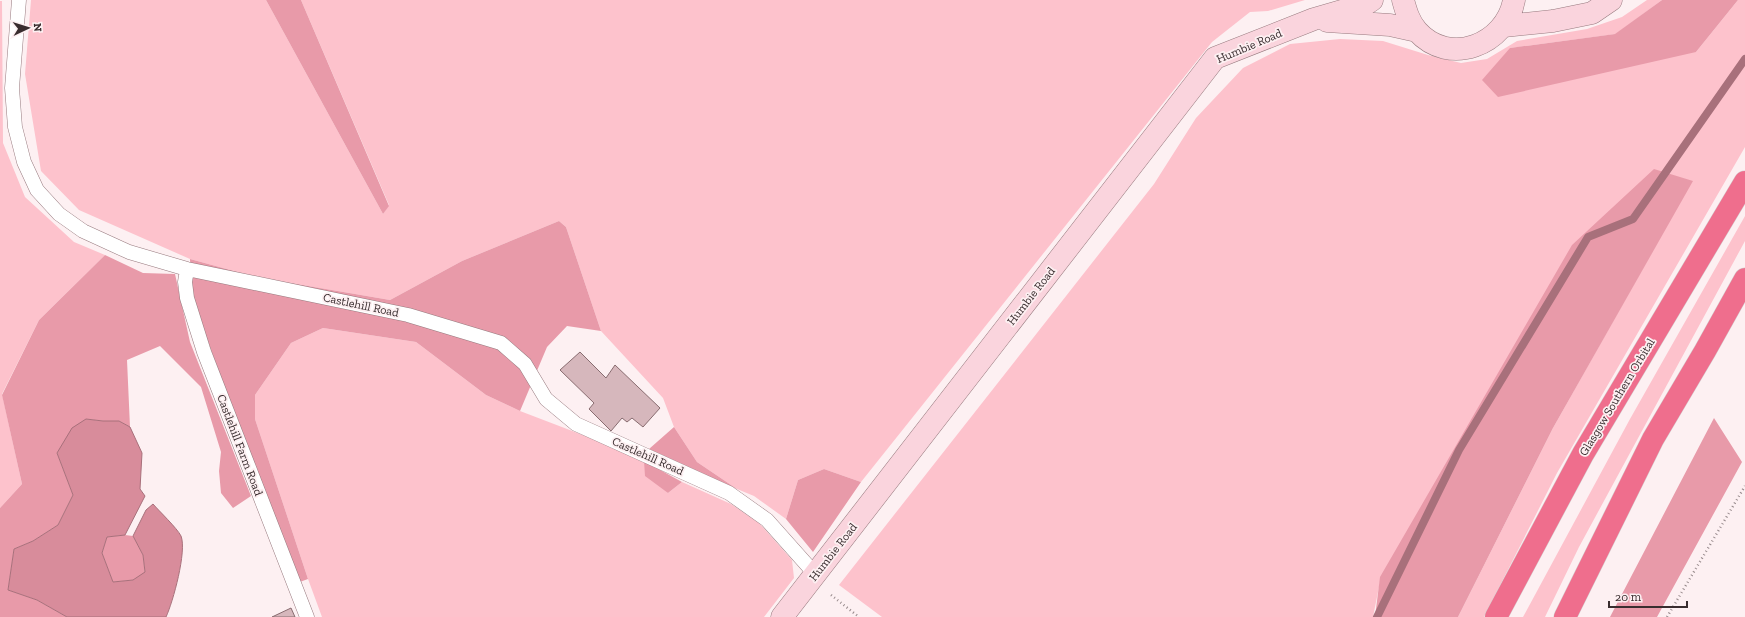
<svg xmlns="http://www.w3.org/2000/svg" width="1745" height="617" font-family="'Zilla Slab',serif">
  <rect width="100%" height="100%" fill="#fdf0f2"/>
  <path fill="#fdc2cc" d="M31,0H266L383,214L389,205L301,0H1305L1268,11L1250,12L1212,42L861,482L824,469L798,480L786,519L754,496L737,489L697,462L674,427L663,398L601,331L566,227L559,221L462,261L390,300L256,277L190,259L79,210L41,171L25,74Z
    M1647,0H1662L1616,34L1510,48L1696,52L1738,0H1745V147L1557,473L1484,617H1458L1553,428L1692,181L1381,577L1373,617H882L839,585L1154,184L1196,118L1243,68L1290,44L1340,39L1383,41L1428,55L1461,63L1487,59L1517,41L1587,29L1622,17Z
    M0,1H2L3,143L25,197L74,242L105,255L39,320L2,394L22,484L0,508Z
    M1745,216V241L1579,547L1545,617H1523L1630,419Z
    M323,328L416,342L486,395L520,411L622,450L644,461L668,493L682,482L731,504L759,523L792,560L794,578L764,617H322L308,579L255,419V395L291,343Z"/>
  <path fill="#e89aa9" d="M266,0H301L389,206L383,214Z
    M1662,0H1738L1696,52L1498,97L1482,80L1510,48L1615,34Z
    M1654,169L1693,181L1553,428L1458,617H1375L1380,577L1572,245Z
    M559,221L566,227L601,331L567,326L547,347L520,411L486,395L416,342L323,328L291,343L255,395V419L308,579L297,583L211,350L191,292L190,259L256,277L390,300L462,261Z
    M105,255L143,273L175,274L190,342L251,496L233,508L221,493L219,471L221,452L201,387L160,346L127,360L130,427L119,421H103L86,419L57,453L73,495L58,525L33,541L14,549L8,590L37,600L67,617H0V508L22,484L2,395L39,320Z
    M1714,418L1742,462L1657,617H1610Z
    M674,427L697,462L737,489L649,449Z
    M644,461L682,482L668,493L645,476Z
    M824,469L861,482L813,552L786,519L798,480Z
    M125,535L133,536L143,555L145,573L133,580L113,582L102,553L107,537Z"/>
  <path fill="#d88c9b" stroke="#a8707b" d="M86,419L103,421H119L130,427L142,453L140,489L145,496L125,535L107,537L102,553L113,582L133,580L145,572L143,555L133,536L146,510L153,504C159,511 177,528 181,536C187,551 173,602 166,617H67L37,600L8,590L14,549L33,541L58,525L73,495L57,453L72,428Z"/>
  <g fill="none" stroke-linecap="round" stroke-linejoin="round">
    <path stroke="#a8707b" stroke-width="8" d="M1377,617L1459,450L1588,237L1633,219L1745,59"/>
  </g>
  <path fill="#d6b7bc" stroke="#886c70" d="M580,352L606,378L615,365L660,408L643,427L632,418L627,422L622,418L611,431L589,409L594,403L560,370Z
    M291,608L295,617H272Z"/>
  <g fill="none" stroke-linecap="round" stroke-linejoin="round">
    <defs>
      <path id="lane" d="M19,0L12,88L15,127L24,162L37,190L59,214L83,231L129,252L187,269L408,315L501,343L525,364L546,399L576,424L729,493L767,520L816,575
        M187,269L185,282L187,298L204,352L307,617"/>
      <path id="secondary" d="M1403,0C1406,11 1409,22 1417,31C1449,67 1506,45 1514,0
        M1327,21L1390,25L1417,31
        M1504,26L1553,21L1592,13L1611,0
        M782,617L1215,58L1314,19L1366,4L1372,0"/>
      <path id="highway" d="M1496,617L1583,454L1745,182
        M1565,617L1653,439L1705,351L1745,279"/>
    </defs>
    <use href="#lane" stroke="#977a7f" stroke-width="15"/>
    <use href="#secondary" stroke="#977a7f" stroke-width="23"/>
    <use href="#highway" stroke="#d3d1d1" stroke-width="23"/>
    <path stroke="#988b8d" stroke-width="2.5" stroke-dasharray="1 3" stroke-linecap="butt" d="M831,595L859,617
      M1667,617L1745,486"/>
    <use href="#lane" stroke="#fff" stroke-width="14"/>
    <use href="#secondary" stroke="#fad4dd" stroke-width="22"/>
    <use href="#highway" stroke="#ef6e8d" stroke-width="22"/>
  </g>
  <g text-anchor="middle" stroke-width="3.5" stroke-linejoin="round" paint-order="stroke">
    <g font-size="12" fill="#392d2f" stroke="#fdf0f2">
      <text transform="translate(1249 46) rotate(-23)" y="4">Humbie Road</text>
      <text transform="translate(1031 296) rotate(-52)" y="4">Humbie Road</text>
      <text transform="translate(361 305) rotate(12)" y="4">Castlehill Road</text>
      <text transform="translate(1617 397) rotate(-59)" y="4">Glasgow Southern Orbital</text>
      <text transform="translate(240 445) rotate(69)" y="4">Castlehill Farm Road</text>
      <text transform="translate(648 456) rotate(24)" y="4">Castlehill Road</text>
      <text transform="translate(833 552) rotate(-52)" y="4">Humbie Road</text>
    </g>
  </g>
  <g transform="translate(28 28) rotate(86)" stroke="#fdf0f2" stroke-width="3" paint-order="stroke">
  <path d="M0-3L7 15L0 10L-7 15Z" fill="#392d2f"/>
  <text y="-6" font-size="11" font-weight="bold" text-anchor="middle" fill="#392d2f">N</text>
  </g>
  <path d="M1609 601v6h78v-6" fill="none" stroke="#392d2f" stroke-width="2"/>
  <text x="1615" y="601" font-size="12" fill="#392d2f" stroke="#fdf0f2" stroke-width="3" paint-order="stroke">20 m</text>
</svg>
